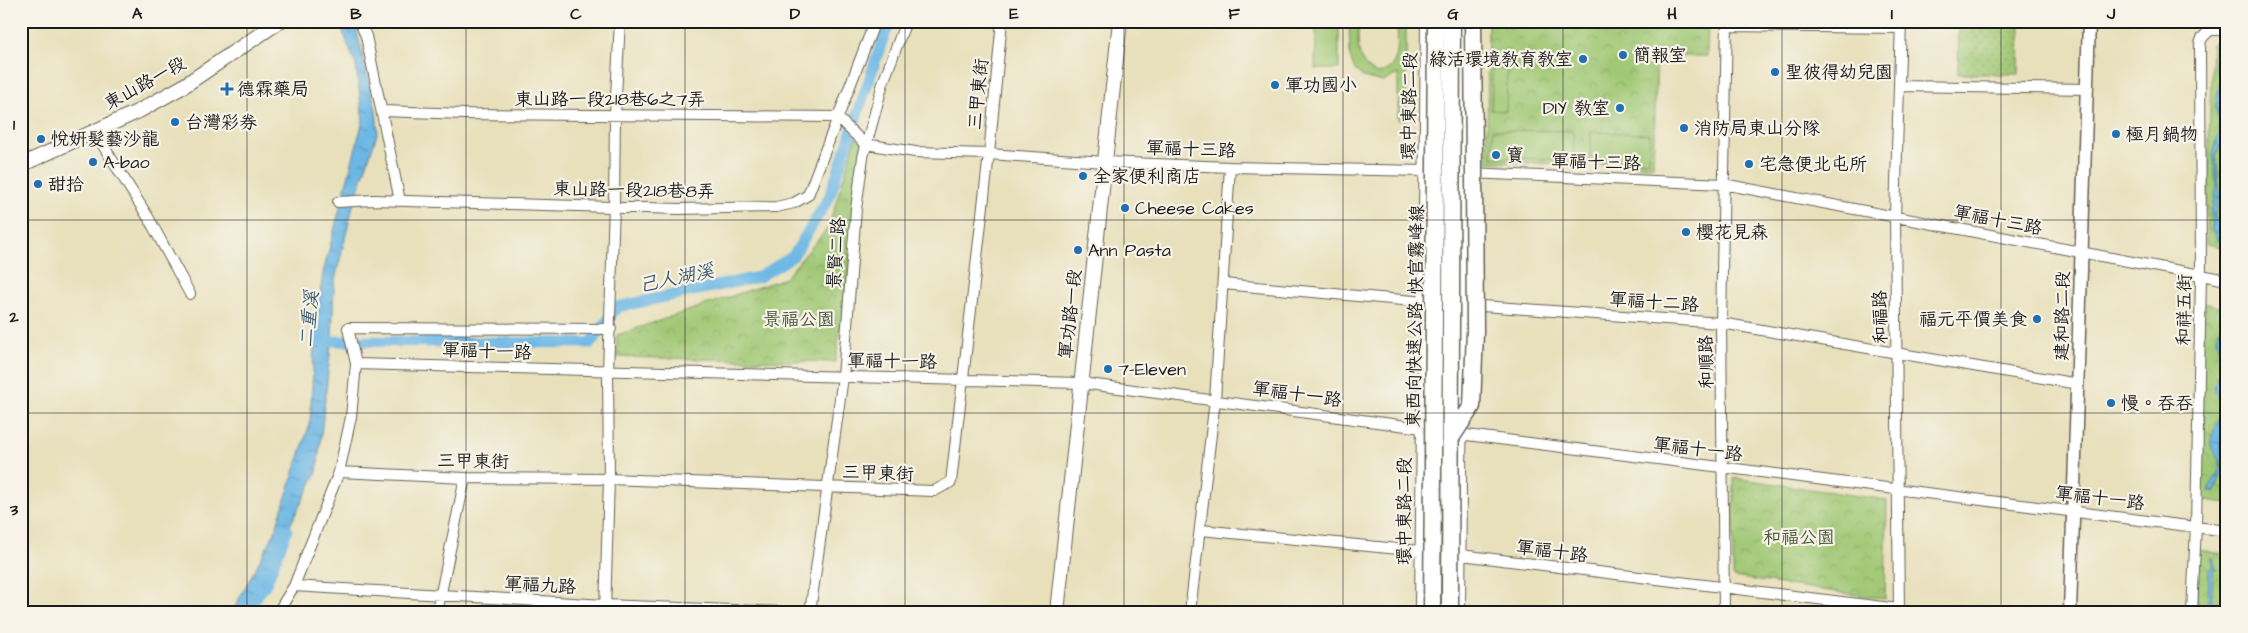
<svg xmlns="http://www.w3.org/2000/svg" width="2248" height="633" font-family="'Architects Daughter','LXGW WenKai TC',sans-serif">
  <defs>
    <pattern id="grass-dots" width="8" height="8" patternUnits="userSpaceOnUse" patternTransform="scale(1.25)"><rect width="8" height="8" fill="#a0c874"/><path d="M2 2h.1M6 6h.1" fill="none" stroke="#89ab64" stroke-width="1.8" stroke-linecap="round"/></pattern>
    <pattern id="park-crowns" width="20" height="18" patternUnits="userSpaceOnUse" patternTransform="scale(1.25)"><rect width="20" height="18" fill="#a0c874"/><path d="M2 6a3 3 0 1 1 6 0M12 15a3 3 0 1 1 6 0" fill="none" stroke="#89ab64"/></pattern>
    <pattern id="water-ripples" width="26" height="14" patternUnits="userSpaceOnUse" patternTransform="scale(1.25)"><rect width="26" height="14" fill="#6cb7e5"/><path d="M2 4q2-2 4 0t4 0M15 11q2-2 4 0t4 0" fill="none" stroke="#5894b9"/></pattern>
  </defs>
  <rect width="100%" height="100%" fill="#f7f3e8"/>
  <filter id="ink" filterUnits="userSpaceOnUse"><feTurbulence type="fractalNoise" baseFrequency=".02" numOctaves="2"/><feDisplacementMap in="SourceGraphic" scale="10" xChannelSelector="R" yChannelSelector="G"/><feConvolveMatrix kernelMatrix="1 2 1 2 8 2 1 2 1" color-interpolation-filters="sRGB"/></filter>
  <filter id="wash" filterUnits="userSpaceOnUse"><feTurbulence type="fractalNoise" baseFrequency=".0096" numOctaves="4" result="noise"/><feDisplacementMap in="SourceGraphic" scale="20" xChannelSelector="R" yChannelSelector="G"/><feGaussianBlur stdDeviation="1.12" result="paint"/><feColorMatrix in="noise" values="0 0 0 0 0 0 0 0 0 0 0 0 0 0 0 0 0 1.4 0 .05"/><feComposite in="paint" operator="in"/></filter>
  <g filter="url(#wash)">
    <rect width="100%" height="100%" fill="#e8e0bb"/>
    <path fill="url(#grass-dots)" stroke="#5e7248" d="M1959,21H2020L2019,74H1958Z"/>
    <path fill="url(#park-crowns)" stroke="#5e7248" d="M1488,21H1708L1707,56H1657L1653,166L1487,162Z
      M2223,33H2227V248L2206,244L2212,44Z
      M862,133L867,134L870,141L835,362L617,357V335L785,278L828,228L856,138L858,134Z
      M2204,303L2227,309L2226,503L2199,499Z
      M1734,478L1887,500L1885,599L1733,577Z
      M2198,550L2224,554L2222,612H2196Z"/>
    <path fill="#a0c874" stroke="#5e7248" d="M1349,21H1358C1359,44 1354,63 1377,74C1403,68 1397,42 1397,21H1406V120H1398V74L1383,82L1363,77L1355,70L1350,57Z
      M1316,26H1339V69H1315Z
      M1492,69H1507L1506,111L1491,110Z
      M1493,130L1574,131L1573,159L1492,158Z
      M1591,132L1650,134L1649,161L1590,159Z"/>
    <path fill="url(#water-ripples)" stroke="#446a80" d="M339,21H353L356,28L376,110L378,131L353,206L334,284L332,336L317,472L246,612H232L274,534L310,423L315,331L323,273L363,120L356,66Z
      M2227,45V62L2221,58L2219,70L2223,81L2222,95L2219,111L2225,128V135L2216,155L2220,195L2214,218L2224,232L2225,242L2219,241L2212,230L2211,213L2217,187L2213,154L2219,134L2216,105L2220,81L2215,66L2217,56Z
      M2221,313L2226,314L2227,357L2224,383L2225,416L2221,451L2222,470L2215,492L2209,491C2211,483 2219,473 2220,466C2220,457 2209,450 2211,440C2213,426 2223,419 2223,403C2205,385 2220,380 2223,362L2216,339L2223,323Z
      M2211,558H2213L2217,570H2213L2211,612H2208L2209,568H2214Z"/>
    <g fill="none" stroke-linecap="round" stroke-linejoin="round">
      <path stroke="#6cb7e5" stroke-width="11" d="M323,341L591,343L617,307L759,277L793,256L829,198L883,39L891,21
        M245,612L266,584L287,530"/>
    </g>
  </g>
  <g filter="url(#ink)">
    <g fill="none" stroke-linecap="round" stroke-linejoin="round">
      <defs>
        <path id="minor" d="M359,21L366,36L400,201
          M1727,26L1901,28
          M1900,86L2088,89
          M383,111L464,114L837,117
          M837,117L865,144L915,152L989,154L1105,162L1230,167L1425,171L1723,184L2227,280
          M94,131L148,217L190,294
          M338,202L373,200L679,209L776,207L794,203L808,195L875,21
          M1223,284L1425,302L1721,323L2078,384
          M356,364L1081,383L1437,430
          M1451,433L2227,531
          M339,472L465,478L609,479L934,491L951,482L989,154L1002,21
          M1201,530L1461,555L1899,609
          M294,586L605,605L784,612
          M278,612L294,586L339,472L351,417L356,364L348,328L611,329
          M437,612L465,478
          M605,612L609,479L608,371L614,206L615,115L620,21
          M810,612L843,377L856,209L863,157L883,83L906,21
          M1190,612L1215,400L1230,167
          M1420,612L1426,21
          M1460,612C1461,415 1464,218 1464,21
          M1724,612L1721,323L1727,21
          M1899,612L1895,216L1901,21
          M2192,612L2196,526L2201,276L2200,44L2202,38L2210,30H2227"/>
        <path id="tertiary" d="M2070,612L2089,21"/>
        <path id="secondary" d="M21,165L139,111L182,87L280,21
          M1057,612L1120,21"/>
      </defs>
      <use href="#minor" stroke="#636154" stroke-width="12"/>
      <use href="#tertiary" stroke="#636154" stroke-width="15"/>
      <use href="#secondary" stroke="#636154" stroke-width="16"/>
      <use href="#minor" stroke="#fff" stroke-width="10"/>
      <use href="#tertiary" stroke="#fff" stroke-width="12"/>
      <use href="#secondary" stroke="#fff" stroke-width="14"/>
      <defs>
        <path id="trunk-bridge" d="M1451,438L1472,406L1475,332L1473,21
          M1432,612L1436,21
          M1450,612L1452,21"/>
      </defs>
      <use href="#trunk-bridge" stroke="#636154" stroke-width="19" stroke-linecap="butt"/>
      <use href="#trunk-bridge" stroke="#fff" stroke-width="16"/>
    </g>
  </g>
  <path fill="none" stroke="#1c1c1c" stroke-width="1" stroke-opacity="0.55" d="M247,21V612M466,21V612M685,21V612M905,21V612M1124,21V612M1343,21V612M1563,21V612M1782,21V612M2001,21V612M21,220H2227M21,413H2227"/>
  <g fill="#1f6fb2" stroke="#f7f3e8" stroke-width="2">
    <circle cx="1623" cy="55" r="5"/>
    <circle cx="1583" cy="59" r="5"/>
    <circle cx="1775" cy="72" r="5"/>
    <circle cx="1275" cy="85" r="5"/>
    <path d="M224.5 81.5h5v5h5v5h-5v5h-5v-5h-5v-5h5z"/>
    <circle cx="1620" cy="108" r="5"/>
    <circle cx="175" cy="122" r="5"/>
    <circle cx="1684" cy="128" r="5"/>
    <circle cx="2116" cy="134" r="5"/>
    <circle cx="41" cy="139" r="5"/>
    <circle cx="1496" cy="155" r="5"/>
    <circle cx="93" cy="162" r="5"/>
    <circle cx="1749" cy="164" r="5"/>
    <circle cx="1083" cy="176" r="5"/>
    <circle cx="38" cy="184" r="5"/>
    <circle cx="1125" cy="208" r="5"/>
    <circle cx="1686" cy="232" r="5"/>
    <circle cx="1078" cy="250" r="5"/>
    <circle cx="2037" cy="319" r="5"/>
    <circle cx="1108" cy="369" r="5"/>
    <circle cx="2111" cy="403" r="5"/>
  </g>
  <g text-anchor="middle" stroke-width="4.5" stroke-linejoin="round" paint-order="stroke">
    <g font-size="18" fill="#1c1c1c" stroke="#f7f3e8" text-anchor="start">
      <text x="1633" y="61">簡報室</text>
      <text x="1573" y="65" text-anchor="end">綠活環境教育教室</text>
      <text x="1785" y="78">聖彼得幼兒園</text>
      <text x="1285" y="91">軍功國小</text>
      <text x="237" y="95">德霖藥局</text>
      <text x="1610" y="114" text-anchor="end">DIY 教室</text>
      <text x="185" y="128">台灣彩券</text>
      <text x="1694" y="134">消防局東山分隊</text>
      <text x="2126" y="140">極月鍋物</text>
      <text x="51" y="145">悅妍髮藝沙龍</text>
      <text x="1506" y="161">寶</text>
      <text x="103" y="168">A-bao</text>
      <text x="1759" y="170">宅急便北屯所</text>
      <text x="1093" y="182">全家便利商店</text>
      <text x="48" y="190">甜拾</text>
      <text x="1135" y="214">Cheese Cakes</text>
      <text x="1696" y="238">櫻花見森</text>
      <text x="1088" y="256">Ann Pasta</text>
      <text x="2027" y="325" text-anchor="end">福元平價美食</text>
      <text x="1118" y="375">7-Eleven</text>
      <text x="2121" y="409">慢。吞吞</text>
    </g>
    <g font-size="18" fill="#1c1c1c" stroke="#f7f3e8">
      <text transform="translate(145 83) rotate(-29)" y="6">東山路一段</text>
      <text transform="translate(978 94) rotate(-84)" y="6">三甲東街</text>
      <text x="610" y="105">東山路一段218巷6之7弄</text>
      <text transform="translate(1409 106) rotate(-89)" y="6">環中東路二段</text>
      <text transform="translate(1191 149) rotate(2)" y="6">軍福十三路</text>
      <text transform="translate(1596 162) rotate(2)" y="6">軍福十三路</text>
      <text transform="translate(634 190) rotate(1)" y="6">東山路一段218巷8弄</text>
      <text transform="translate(1998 220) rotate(11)" y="6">軍福十三路</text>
      <text transform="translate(836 253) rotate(-86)" y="6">景賢二路</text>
      <text transform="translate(1654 302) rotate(4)" y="6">軍福十二路</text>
      <text transform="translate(2184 310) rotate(-89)" y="6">和祥五街</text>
      <text transform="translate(1070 314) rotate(-84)" y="6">軍功路一段</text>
      <text transform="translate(1415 316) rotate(-89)" y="6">東西向快速公路 快官霧峰線</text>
      <text transform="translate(2062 316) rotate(-89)" y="6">建和路二段</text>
      <text transform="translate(1880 317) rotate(-91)" y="6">和福路</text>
      <text transform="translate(487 351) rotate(2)" y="6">軍福十一路</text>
      <text transform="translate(892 361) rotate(1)" y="6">軍福十一路</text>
      <text transform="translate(1706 362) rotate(-91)" y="6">和順路</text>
      <text transform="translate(1297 394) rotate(8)" y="6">軍福十一路</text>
      <text transform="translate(1698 449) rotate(7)" y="6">軍福十一路</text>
      <text transform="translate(473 461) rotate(1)" y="6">三甲東街</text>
      <text transform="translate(878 473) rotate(2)" y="6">三甲東街</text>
      <text transform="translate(2100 498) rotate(7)" y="6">軍福十一路</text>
      <text transform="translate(1404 511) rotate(-90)" y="6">環中東路二段</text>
      <text transform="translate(1552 551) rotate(7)" y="6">軍福十路</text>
      <text transform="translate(540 585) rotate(3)" y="6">軍福九路</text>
    </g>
    <g font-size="18" fill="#4a583b" stroke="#f7f3e8">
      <text x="799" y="325">景福公園</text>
      <text x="1799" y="543">和福公園</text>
    </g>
    <g font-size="19" font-style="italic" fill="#3c5a6c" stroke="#f7f3e8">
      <text transform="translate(676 277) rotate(-12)" y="7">己人湖溪</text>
      <text transform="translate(308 319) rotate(-84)" y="7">二重溪</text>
    </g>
  </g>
  <rect width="2248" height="633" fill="none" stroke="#f7f3e8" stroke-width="55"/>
  <rect x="28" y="28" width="2192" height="578" fill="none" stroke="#1c1c1c" stroke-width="2"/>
  <g font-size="16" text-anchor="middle" font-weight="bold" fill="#1c1c1c">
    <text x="137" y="19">A</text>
    <text x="356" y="19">B</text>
    <text x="576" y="19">C</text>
    <text x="795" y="19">D</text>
    <text x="1014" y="19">E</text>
    <text x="1234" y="19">F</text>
    <text x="1453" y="19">G</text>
    <text x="1672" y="19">H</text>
    <text x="1892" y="19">I</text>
    <text x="2111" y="19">J</text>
    <text x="14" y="130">1</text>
    <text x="14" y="322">2</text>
    <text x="14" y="515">3</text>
  </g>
</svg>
